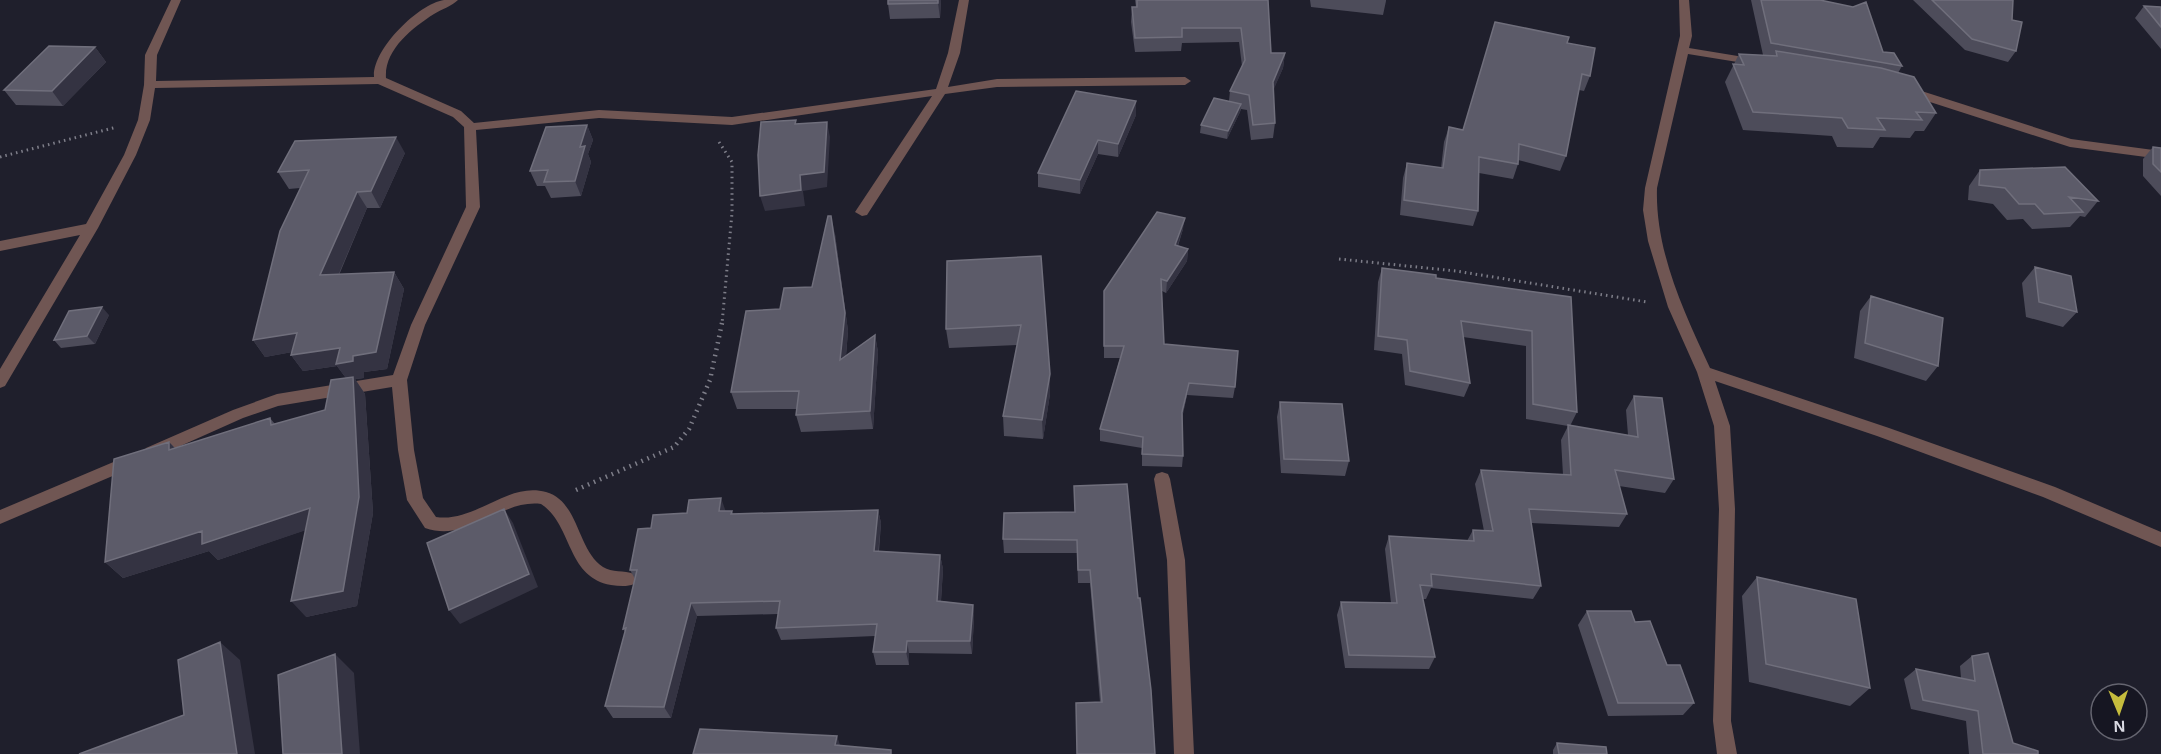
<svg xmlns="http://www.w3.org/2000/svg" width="2161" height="754" font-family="Helvetica,sans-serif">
  <rect width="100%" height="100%" fill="#1f1f2c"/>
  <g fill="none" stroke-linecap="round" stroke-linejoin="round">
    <path stroke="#7e7e89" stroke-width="3" stroke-dasharray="1.5 4" stroke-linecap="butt" d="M719,142L732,162V213L722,324
      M0,157L117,127
      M1339,259L1456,271L1647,302"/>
    <path stroke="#7e7e89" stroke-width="4.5" stroke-dasharray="1.5 5" stroke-linecap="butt" d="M576,490L674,447L689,429L710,380L722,323"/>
    <path fill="#705653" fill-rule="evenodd" d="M171,0H181L157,55L156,81L374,77C372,50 418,4 444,0C449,0 454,0 458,0C452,6 442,9 434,14C412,28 384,50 386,78L461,111L474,123L599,110L732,117L936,89L948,53L959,0H969L960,53L948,87L997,79L1185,77L1191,81L1185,85L997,87L945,94L867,215L862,216L855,212L932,96L732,125L599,118L476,130L480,207L425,325L407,380L414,450L423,498L436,517C475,523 508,481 546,492C579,501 577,550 603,567C612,573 624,570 634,574L637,579L634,584C627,587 619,586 611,585C566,577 573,525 541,504C500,499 470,543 425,528L407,500L398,450L392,387L278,406L243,418L158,456L152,458L146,456L144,452L146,448L233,410L277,394L393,375L411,325L466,207L464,127L453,117L378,84L155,88L150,120L136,155L98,228L5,386L0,388V369L80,235L0,251V241L86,224L124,155L138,120L144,85L145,55Z
      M1679,0H1689L1692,36L1689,48L1756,59L1762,62L1756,65L1688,54L1657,188C1655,251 1684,312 1710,368L1889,428L2055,487L2161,532V547L2043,497L1877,436L1715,381L1730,426L1735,509L1731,721L1737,754H1717L1713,721L1719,509L1714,426L1697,372L1668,307L1648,241L1643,210L1645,188L1680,36Z
      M1906,86L2071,139L2161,151V159L2070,147L1902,93V87Z
      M130,455L136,456L138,461L136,466L0,524V510Z
      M1162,472L1168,474L1170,479L1185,560L1194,754H1174L1167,560L1154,479L1156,474Z"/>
  </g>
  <path fill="#4d4c5a" d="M941,0L940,18L890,19L888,4Z
    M1135,0H1268L1271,53H1285L1283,68L1273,90L1275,123L1273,138L1251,140L1247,110L1241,109L1240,112L1227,139L1200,133L1201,125L1229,101L1230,91L1242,66L1239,42L1182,43L1181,51L1135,52L1131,22L1132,7H1136Z
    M1310,0H1386V1L1383,15L1311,7Z
    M1751,0H1820L1883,52L1902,66L1898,73L1936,113L1924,131H1915L1910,138L1880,137L1873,148L1837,147L1832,136L1743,130L1725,82L1739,54L1763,55Z
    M1913,0H2013L2012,20L2016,51L2008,62L1965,50Z
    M2144,6L2161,7V49L2135,18Z
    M1567,43L1590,76L1584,91L1579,90L1566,156L1560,171L1518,160V164L1513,179L1479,173L1478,211L1473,226L1400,215L1403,178L1407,163L1441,168L1444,142L1449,127L1463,130Z
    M95,47L106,62L63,106L16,105L4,90Z
    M1136,115L1118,157L1098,154L1080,194L1038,187V173Z
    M587,125L593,140L588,154L591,162L581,196L551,198L545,186H537L530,171Z
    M2153,147L2161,148V196L2143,176V159Z
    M405,153L380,208H367L339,275L394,272L404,289L387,369L364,372V378L355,379L365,394L373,513L357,606L306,617L305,530L218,560L209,551L123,578L105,562L169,442L175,448L270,418L275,424L325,410L346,378L337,366L303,371L291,355L292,352L265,357L253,340L300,188L289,189L278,172Z
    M1980,170L2098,201L2085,217L2080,216L2070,227L2032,229L2023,219L2007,220L1993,204L1968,200L1969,186Z
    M1183,229L1178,246L1188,249L1187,261L1166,293L1162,291L1164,344L1235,387L1233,398L1187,395L1182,418L1183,456L1182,467L1142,466V448L1100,441V429L1120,358H1104V291Z
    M835,234L848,331L846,356L875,335L878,352L873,429L801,432L796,415L797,409H737L731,392L780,309L812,287Z
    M1041,256L1050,394L1043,439L1004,436L1003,416L1017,345L949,348L946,329Z
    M2035,267L2077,312L2063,327L2026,317L2022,283Z
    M1382,268L1436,278L1571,297L1577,412L1570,426L1628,435L1626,410L1634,396L1674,479L1665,493L1619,486L1627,514L1619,527L1531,523L1541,586L1533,599L1431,588L1426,599H1423L1435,657L1429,669L1345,668L1337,615L1341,602L1391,603L1385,549L1389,536L1467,541L1473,530L1484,531L1475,484L1481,470L1563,475L1561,440L1568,426L1526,419V346L1463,337L1470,383L1464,397L1405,385L1402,354L1374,350L1378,282Z
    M1871,296L1938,366L1926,381L1854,358L1860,311Z
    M109,315L95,344L61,348L54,340Z
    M1280,402L1349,461L1345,476L1281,473L1277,417Z
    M1074,486L1138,598L1151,690L1100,702L1090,583H1078L1077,553H1004L1003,539L1075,512Z
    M878,510L881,523L879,551L940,555L943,569L941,601L973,605L974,618L972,654L909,653V665H876L873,652L875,636L781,640L776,628L778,614L697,616L671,718H613L605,706L625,632L623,629L635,579L630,570L651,528L687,513L732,511L733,514Z
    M1757,577L1870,688L1850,706L1749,682L1742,596Z
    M1587,611L1635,622L1694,703L1683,715L1608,716L1578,625Z
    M1972,656L2013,743L2038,754H1969L1966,721L1911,709L1904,679L1916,669L1961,678L1960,666Z
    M1557,743L1607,754H1553V750Z"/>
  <path fill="#343342" d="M938,0H941L940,18L938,3Z
    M95,47L106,62L63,106L52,91Z
    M1285,53L1283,68L1271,96L1273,82Z
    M1136,101V115L1118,157V144Z
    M1241,104L1240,112L1227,139L1228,131Z
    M827,122L830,137L827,187L803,191L805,206L765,211L760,196Z
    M587,125L593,140L588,154L591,162L581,196L575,181L580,147Z
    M396,137L405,153L380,208L371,191Z
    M1098,140V154L1080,194V180Z
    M357,192L367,208L331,292L320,275Z
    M831,216L835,234L848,331L844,378L840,360Z
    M1185,218L1183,229L1174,256L1175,245Z
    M1188,249L1187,261L1166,293L1167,281Z
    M394,272L404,289L387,369L364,372V378L355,379L365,394L373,513L357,606L306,617L291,601L348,381L337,366L303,371L291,355L340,348L353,356Z
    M102,307L109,315L95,344L87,336Z
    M297,333L309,349L265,357L253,340Z
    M875,335L878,352L873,429L870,411Z
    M1050,374V394L1043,439L1042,420Z
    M1189,383L1187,395L1181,424L1182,412Z
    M169,442L185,459L169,450Z
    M721,498L726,512L719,511Z
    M310,508L324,524L218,560L209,551L123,578L105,562L202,531Z
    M504,509L513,523L538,587L460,624L449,610Z
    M878,510L881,523L877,564L874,551Z
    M940,555L943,569L940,614L937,601Z
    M691,603L697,616L671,718L664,707Z
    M973,605L974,618L972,654L970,641Z
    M907,641L909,653V665L906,652Z
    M220,642L240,660L255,754H237Z
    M335,654L354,673L360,754H342Z
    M837,736L841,748L835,745Z"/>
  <path fill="#5c5b69" stroke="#706f7c" stroke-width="1.5" d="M888,0H938V3L888,4Z
    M1137,0H1268L1271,53H1285L1273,82L1275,123L1253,125L1249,95L1230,91L1245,60L1241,28H1182V37L1135,38L1132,7H1137Z
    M1761,0H1820L1853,7L1866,2L1883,52L1894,53L1902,66L1771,43Z
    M1932,0H2013L2012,20L2022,22L2016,51L1972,39Z
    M2144,6L2161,7V27Z
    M1495,22L1569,37L1567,43L1595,48L1590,76L1582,74L1566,156L1519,144L1518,164L1479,157L1478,211L1404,200L1407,163L1443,168L1449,127L1463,130Z
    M49,46L95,47L52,91L4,90Z
    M1776,51L1881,68L1914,77L1936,113L1916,112L1922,120L1877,118L1885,130L1848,128L1842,118L1753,112L1733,64L1744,65L1739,54L1777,56Z
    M1076,91L1136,101L1118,144L1098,140L1080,180L1038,173Z
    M1214,98L1241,104L1228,131L1201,125Z
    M796,120L795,124L827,122L824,172L800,175L801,190L760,196L758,155L761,122Z
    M587,125L580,147L585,146L575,181L544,182L548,170L530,171L546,127Z
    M396,137L371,191L357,192L320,275L394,272L376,352L353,356V361L336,364L340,348L291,355L297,333L253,340L280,231L309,170L278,172L295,141Z
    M2153,147L2161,148V172L2153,164Z
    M2065,167L2098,201L2069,197L2083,212L2044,214L2035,204H2019L2005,188L1979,185L1980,170Z
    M1157,212L1185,218L1175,245L1188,249L1167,281L1161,279L1164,344L1238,351L1235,387L1189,383L1182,412L1183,456L1142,454L1143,437L1100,429L1124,346H1104V291Z
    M828,216H831L845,313L840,360L875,335L870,411L796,415L799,391L731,392L746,311L780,309L784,288L812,287Z
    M1041,256L1050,374L1042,420L1003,416L1021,325L946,329L947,261Z
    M2035,267L2071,276L2077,312L2039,302Z
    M1382,268L1436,275V278L1571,297L1577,412L1533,404L1532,331L1461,321L1470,383L1410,371L1407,340L1378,336Z
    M1871,296L1943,318L1938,366L1865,343Z
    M102,307L87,336L54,340L69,311Z
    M353,377L359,497L343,591L291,601L310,508L202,544V531L105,562L114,459L169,442V450L270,418L271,425L325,410L331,380Z
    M1634,396L1662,398L1674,479L1615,470L1627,514L1529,509L1541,586L1431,574L1432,586L1420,585L1435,657L1349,655L1341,602L1397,603L1389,536L1474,541L1473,530L1493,531L1481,470L1571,475L1568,425L1638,437Z
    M1280,402L1342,404L1349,461L1284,459Z
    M1127,484L1138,598H1140L1151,690L1155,754H1077L1076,703L1102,702L1090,570H1078L1077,540L1003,539L1004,513L1075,512L1074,486Z
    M721,498L719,511H732L731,514L878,510L874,551L940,555L937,601L973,605L970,641H907L906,652H873L877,624L776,628L780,601L691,603L664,707L605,706L626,628L623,629L637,570H630L638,529L651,528L653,515L687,513L689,500Z
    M504,509L529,574L449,610L427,543Z
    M1757,577L1856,599L1870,688L1766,664Z
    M1587,611H1631L1635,622L1650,621L1667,665H1680L1694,703H1618Z
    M220,642L237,754H79L184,715L178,660Z
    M1988,653L2013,743L2038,751V754H1983L1978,711L1923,700L1916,669L1975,681L1972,656Z
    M335,654L342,754H283L278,675Z
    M700,729L837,736L835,745L891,750V754H693Z
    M1557,743L1606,747L1607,754H1559Z"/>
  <g transform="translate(2119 712) rotate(178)"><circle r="28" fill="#161622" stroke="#656570" stroke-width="1.5"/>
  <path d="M0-4.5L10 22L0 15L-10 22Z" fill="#c5bc3d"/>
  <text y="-9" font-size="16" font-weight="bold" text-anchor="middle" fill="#dbdbe4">N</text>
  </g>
</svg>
